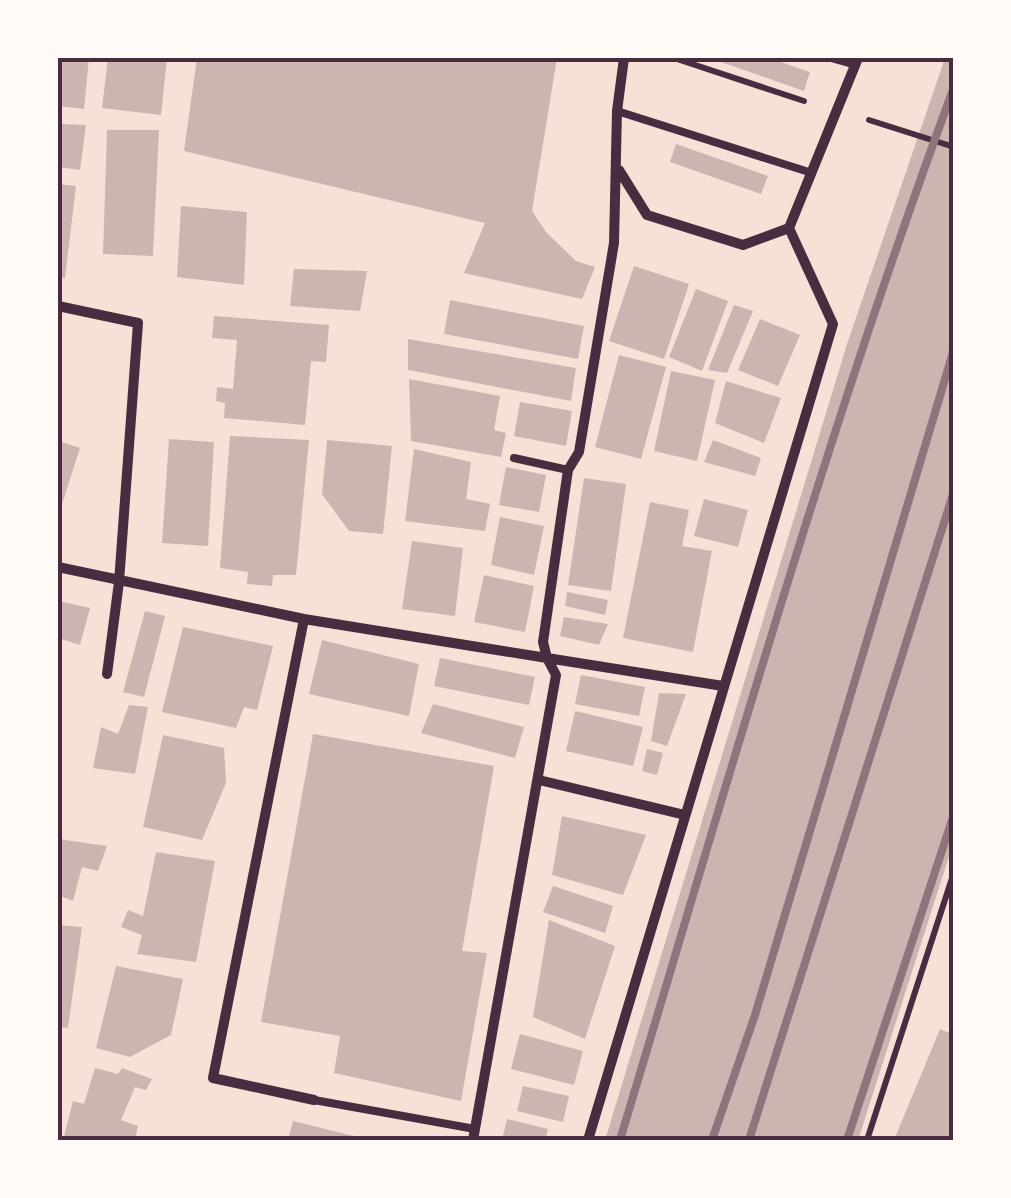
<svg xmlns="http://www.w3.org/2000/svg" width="1011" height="1198" font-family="'Nunito Sans',sans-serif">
  <rect width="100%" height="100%" fill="#f7e1d7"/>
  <path fill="#ccb4b1" d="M58,58H89L84,109L58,106Z
    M108,58H167L161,115L102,108Z
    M197,58H557L532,211L546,232L576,261L595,267L582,299L464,273L485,223L184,151Z
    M710,58H769L810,72L804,91Z
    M945,58H954V841L858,1140H605L847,344Z
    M58,124L86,125L80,170L58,167Z
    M107,130H159L153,256L103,254Z
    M676,144L768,176L761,194L670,162Z
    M58,184L76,186L65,278L58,277Z
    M181,206L247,212L244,285L177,277Z
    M634,266L689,284L664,359L609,341Z
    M294,269L367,271L360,311L290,306Z
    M696,289L728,301L702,371L669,357Z
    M450,300L584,326L578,359L444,334Z
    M734,305L753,311L727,373L708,370Z
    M214,316L329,325L326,362L311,361L305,425L224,418L225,403L216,401L217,387L233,389L237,340L212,338Z
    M760,319L800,335L778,386L738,370Z
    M408,339L576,368L571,401L408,370Z
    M619,355L666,367L641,459L595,447Z
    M671,371L715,380L697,461L654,451Z
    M409,379L500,396L494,430L506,433L501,457L411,441Z
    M726,381L781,398L764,443L715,423Z
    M520,402L572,411L566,446L514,436Z
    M230,436L309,440L296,575H273L272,586L247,584L248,572L220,568Z
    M169,439L214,442L208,546L162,543Z
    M327,440L392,446L383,534L349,531L322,494Z
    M713,440L761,458L755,476L704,462Z
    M58,441L80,448L58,517Z
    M414,449L471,462L466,499L490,504L485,531L405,521Z
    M506,467L546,475L539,512L499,505Z
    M584,478L626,484L611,591L568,585Z
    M704,499L748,510L738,547L694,536Z
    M650,502L689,510L682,546L712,551L693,652L623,638Z
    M500,517L544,526L534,575L491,565Z
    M412,541L463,548L455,616L402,609Z
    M484,575L534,586L525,632L474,622Z
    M567,592L608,600L605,615L565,606Z
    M58,601L90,608L80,645L58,638Z
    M145,611L165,616L144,697L123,692Z
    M564,617L608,624L599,645L560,636Z
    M183,627L273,646L257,710L244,707L236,728L162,712Z
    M322,640L419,664L409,716L309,694Z
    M440,658L535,677L529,705L434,686Z
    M581,675L645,687L639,716L575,704Z
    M659,693L686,694L667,746L651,741Z
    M433,704L524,727L515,758L421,733Z
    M129,705L148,707L135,774L93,768L101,727L118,734Z
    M575,711L643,727L633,766L566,751Z
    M313,734L494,766L462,951L487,953L461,1101L334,1073L340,1036L261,1022Z
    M163,735L224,748L226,783L202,840L143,827Z
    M647,749L663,753L657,775L642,771Z
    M562,816L646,835L623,895L552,875Z
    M58,839L107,846L98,871L82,867L73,901L58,895Z
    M156,852L215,861L196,962L137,954L142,935L121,927L128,910L143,916Z
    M553,886L613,906L605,933L543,912Z
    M549,920L615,946L585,1039L533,1017Z
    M58,925L82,927L68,1028L58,1027Z
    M116,966L183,979L171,1035L130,1057L96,1048Z
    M940,1029L954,1035V1140H894Z
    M520,1034L583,1051L574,1085L511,1069Z
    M95,1068L118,1074L122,1068L152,1079L146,1090L135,1087L121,1120L138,1126L135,1140H63L73,1101L84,1104Z
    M523,1086L569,1096L563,1122L517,1111Z
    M507,1119L548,1129L545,1140H502Z
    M293,1121L366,1139V1140H288Z"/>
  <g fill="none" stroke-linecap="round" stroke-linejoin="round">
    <path stroke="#4a2c40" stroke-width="6" d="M674,58L804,101
      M869,120L954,147
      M867,1140L954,872"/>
    <path stroke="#4a2c40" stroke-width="8" d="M831,58L856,65
      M617,111L812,173
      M514,458L568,470
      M314,1100L475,1129"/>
    <path stroke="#4a2c40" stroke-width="10" d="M624,58L617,111L614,243L579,452L568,470L543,642L547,658L723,686
      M619,170L647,215L743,245L789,228L858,58
      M58,306L138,323L119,582L107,674
      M58,567L304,619L547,658L556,675L473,1140
      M304,619L213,1078L314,1100
      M539,780L685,815
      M588,1140L833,324L789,228"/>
    <path stroke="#8f747c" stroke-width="8" d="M620,1140C726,788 826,433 954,87
      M712,1140L755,1015L954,349
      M749,1140L954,491
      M847,1140L954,814"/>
  </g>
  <rect width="1011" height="1198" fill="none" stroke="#fffaf5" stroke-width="120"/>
  <rect x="60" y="60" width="891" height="1078" fill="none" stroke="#4a2c40" stroke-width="4"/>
</svg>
